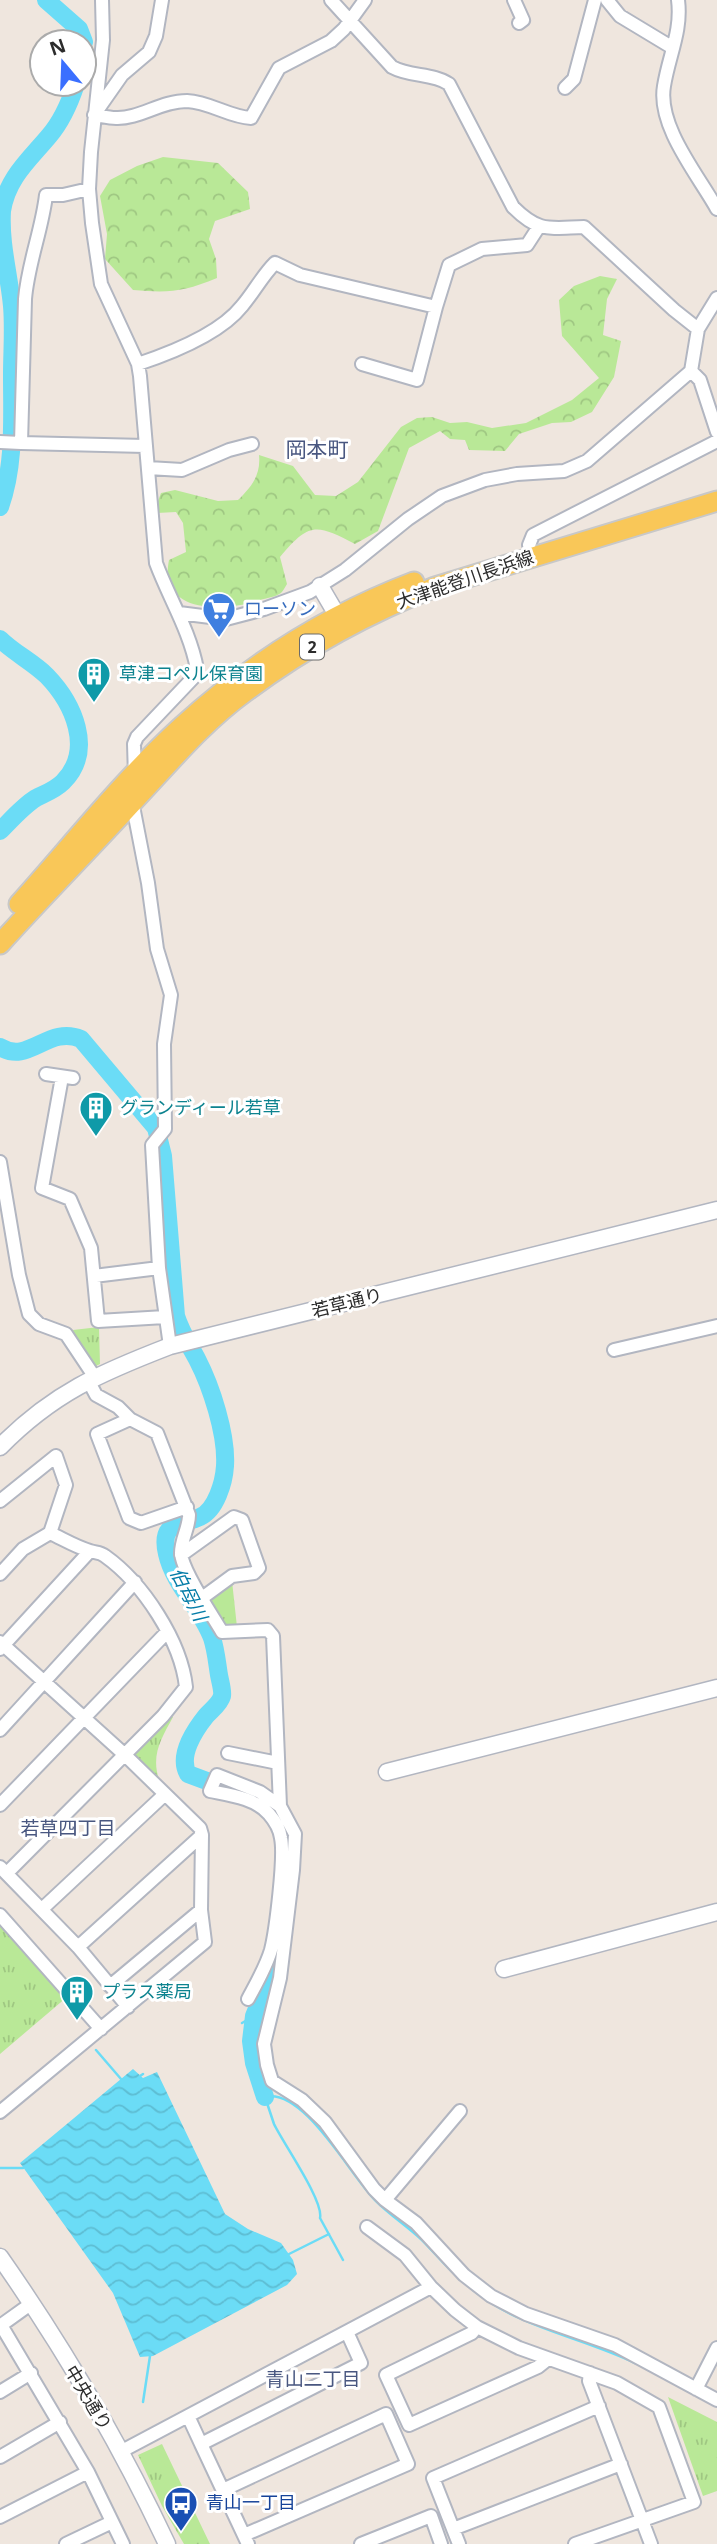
<svg xmlns="http://www.w3.org/2000/svg" width="717" height="2544" font-family="'Noto Sans','Noto Sans JP',sans-serif">
  <defs>
    <pattern id="forest-crowns" width="20" height="18" patternUnits="userSpaceOnUse" patternTransform="scale(1.75)"><rect width="20" height="18" fill="#b9e897"/><path d="M2 6a3 3 0 1 1 6 0M12 15a3 3 0 1 1 6 0" fill="none" stroke="#9fc782"/></pattern>
    <pattern id="park-tufts" width="24" height="20" patternUnits="userSpaceOnUse" patternTransform="scale(1.75)"><rect width="24" height="20" fill="#b9e897"/><path d="M3 7l-1-3M5 7V3M7 7l1-3M15 17l-1-3M17 17v-4M19 17l1-3" fill="none" stroke="#9fc782"/></pattern>
    <pattern id="water-waves" width="16" height="10" patternUnits="userSpaceOnUse" patternTransform="scale(1.75)"><rect width="16" height="10" fill="#6bdcf6"/><path d="M0 5q4-4 8 0t8 0" fill="none" stroke="#5dbdd3"/></pattern>
  </defs>
  <rect width="100%" height="100%" fill="#efe6de"/>
  <path fill="url(#forest-crowns)" d="M163,157L218,163L248,192L250,209L215,221L209,239L216,259L217,278C183,292 169,293 133,290L105,259L107,234L100,196L110,180L137,166Z
    M600,276L617,279L607,299L603,335L621,341L614,377L592,412L571,422L552,423L519,434L505,451L469,450L465,440L450,439L440,431L409,448L378,531L355,544C315,523 309,523 280,557L287,584C285,587 283,591 281,593C276,597 266,598 260,600C225,612 158,615 169,560L186,552L183,523L176,512L157,513L155,509L161,493L175,490L218,501L238,500C252,486 261,475 259,455L293,466L315,495L336,496L358,482L401,427L417,418L432,417L450,423L467,422L492,428L526,423L572,400L599,378L562,336L559,300L574,286Z"/>
  <path fill="url(#park-tufts)" d="M99,1327L100,1364L96,1366C86,1359 75,1341 73,1330Z
    M232,1581L237,1627C222,1628 218,1615 211,1604L213,1595Z
    M170,1715L173,1717C161,1739 150,1756 160,1782L135,1760V1754Z
    M0,1922L67,1997L0,2054Z
    M668,2397L717,2422V2491L703,2496Z
    M162,2444L210,2544H184L162,2506L138,2455Z"/>
  <path fill="url(#water-waves)" d="M133,2069L143,2078L157,2072L225,2214L248,2229L281,2243L293,2260L297,2274L287,2285L153,2356L140,2357L113,2293L20,2163Z"/>
  <g fill="none" stroke-linecap="round" stroke-linejoin="round">
    <path stroke="#6bdcf6" stroke-width="2.5" d="M242,2023L254,2016
      M96,2050L121,2079
      M140,2076L143,2074
      M0,2168H23
      M289,2254L329,2234
      M343,2260L320,2218C324,2201 283,2143 274,2124C271,2115 268,2106 265,2097C304,2087 351,2177 376,2201C390,2215 407,2226 422,2240C435,2253 446,2267 460,2279
      M473,2290C520,2328 581,2337 635,2363
      M143,2402L150,2356"/>
    <path stroke="#6bdcf6" stroke-width="18" d="M46,0L79,29L84,42
      M0,507C15,465 12,420 12,375C12,352 14,329 12,306C9,274 0,244 2,211C7,178 29,160 49,136C62,121 70,102 76,84
      M0,639C14,653 33,662 47,676C73,703 95,750 63,782C55,790 46,793 36,798C23,806 11,820 0,831
      M0,1047C29,1065 48,1025 81,1039L156,1128L163,1156L176,1316C181,1332 189,1344 197,1359C211,1386 227,1434 225,1466C224,1482 216,1510 200,1517C182,1526 159,1520 167,1554C174,1585 201,1608 212,1638C216,1650 217,1663 219,1675C220,1681 223,1690 222,1696C220,1704 211,1710 206,1716C194,1731 178,1756 188,1774L250,1797
      M265,2097L254,2063L251,2041L254,2016L260,2001L275,1949"/>
    <defs>
      <path id="street" d="M102,0L103,40L91,152L89,189L92,223L101,284L138,364L140,376L156,563C169,598 190,631 197,669L193,678L137,737L134,744L135,776
        M331,0L392,67C410,77 433,73 449,84L513,207C539,233 549,228 584,227L674,310L698,329
        M514,0L523,20L519,23
        M607,0L620,16L673,48
        M678,0C682,31 669,55 664,86C657,126 698,175 717,209
        M565,88L574,79L595,0
        M94,115C101,116 109,118 116,118C139,119 161,101 187,101C210,102 229,117 251,118L279,68L331,41L344,29L365,0
        M94,115L122,75L149,52L156,36L162,0
        M138,364C171,353 220,334 242,306C254,292 262,276 275,263L300,275L436,307L449,265L482,249L527,245L538,228
        M362,364L417,380L436,307
        M691,371L700,380L717,432
        M0,442L21,443L25,299C28,263 42,230 46,195H63L89,189
        M21,443L145,446
        M148,468L182,470L229,450L252,444
        M529,545L533,535L717,441
        M179,613L226,619L264,609L310,592L345,570L408,519L442,496L485,480L517,474L564,471L587,461L691,371L698,329L717,298
        M132,801L148,883L157,949L171,995L164,1044L165,1129L152,1145L159,1268L170,1346
        M46,1074L73,1078
        M62,1077L42,1188L70,1199L91,1248L98,1321L165,1317
        M0,1162L19,1275L29,1314L39,1324L66,1334L94,1376
        M94,1276L159,1268
        M614,1350L717,1326
        M88,1380L96,1395L118,1407L130,1419L157,1433L189,1515C189,1528 181,1539 181,1553C182,1571 212,1615 222,1632L268,1630L273,1636L280,1806
        M130,1419L97,1434L129,1518L141,1523L187,1507
        M0,1501L56,1456L66,1485L50,1533L23,1549L0,1574
        M181,1555L234,1517L242,1520L259,1568L254,1573L232,1576L202,1598
        M0,1642L125,1755L200,1828L202,1835L201,1910L205,1942L0,2112
        M0,1649L90,1551
        M0,1730L135,1582
        M228,1753L278,1763
        M0,1805L167,1632
        M0,1867L78,1947L128,2007
        M7,1873L163,1716L186,1687C181,1641 143,1583 105,1556C100,1552 96,1553 90,1551C76,1547 63,1539 50,1533
        M42,1909L164,1795
        M0,1915L101,2029
        M78,1947L202,1835
        M110,1986L201,1910
        M248,1999C256,1984 266,1967 271,1950C276,1930 285,1857 281,1838C280,1830 275,1821 269,1814C255,1798 230,1795 210,1791L217,1775L260,1792L280,1806L295,1834L293,1870L280,1978L264,2044L267,2065L272,2081L302,2100L325,2122L374,2189L385,2200L416,2223L464,2275L491,2296L526,2314L615,2345L717,2400
        M385,2200L460,2111
        M367,2227L405,2255L431,2287L455,2310L477,2327L519,2348L617,2383L659,2407L694,2502L575,2544
        M1,2325L88,2472L123,2544
        M0,2326L32,2303
        M477,2327L472,2333L386,2375L409,2425L538,2367L548,2359
        M590,2373L589,2381L651,2544
        M696,2389L717,2348
        M0,2392L31,2373
        M188,2416L201,2444L361,2363L347,2332
        M201,2444L248,2544
        M120,2452L431,2287
        M0,2457L60,2422
        M223,2490L386,2414L408,2464L244,2535
        M0,2517L88,2472
        M453,2529L621,2464
        M66,2544L112,2522
        M361,2544L431,2516L441,2544
        M459,2544L433,2478L599,2406"/>
      <path id="secondary" d="M320,586L337,615
        M0,1447C53,1393 100,1373 170,1346L717,1210
        M387,1772L717,1688
        M504,1969L717,1912
        M0,2257C63,2347 120,2444 167,2544"/>
      <path id="primary" d="M19,904C72,845 122,781 181,727C250,664 327,615 414,582
        M0,944C43,896 88,851 131,804C168,765 201,724 245,692C303,649 368,613 435,587L717,501"/>
    </defs>
    <use href="#street" stroke="#b2b6c1" stroke-width="16"/>
    <use href="#secondary" stroke="#b2b6c1" stroke-width="19"/>
    <use href="#primary" stroke="#c8c8c8" stroke-width="23"/>
    <use href="#street" stroke="#fff" stroke-width="12"/>
    <use href="#secondary" stroke="#fff" stroke-width="16"/>
    <use href="#primary" stroke="#f9c758" stroke-width="19"/>
  </g>
  <defs>
    <symbol id="supermarket-pin" viewBox="-11 -11 22 30"><path d="M0 17L-7.5 6A9.5 9.5 0 1 1 7.5 6Z" fill="#3f7fe0" stroke="#fff"/><path d="M-6-5.5h2.5l.6 2H6L4.5 2H-2.5L-4.4-4H-6ZM-1.5 3.2a1.3 1.3 0 1 0 .1 0ZM3 3.2a1.3 1.3 0 1 0 .1 0Z" fill="#fff"/></symbol>
    <symbol id="building-pin" viewBox="-11 -11 22 30"><path d="M0 17L-7.5 6A9.5 9.5 0 1 1 7.5 6Z" fill="#0f9aa8" stroke="#fff"/><path d="M-4-6H4V6H1V3H-1V6H-4ZM-2.5-4.3h1.7v1.8h-1.7ZM.8-4.3h1.7v1.8H.8ZM-2.5-1h1.7V.8h-1.7ZM.8-1h1.7V.8H.8Z" fill="#fff"/></symbol>
    <symbol id="bus-pin" viewBox="-11 -11 22 30"><path d="M0 17L-7.5 6A9.5 9.5 0 1 1 7.5 6Z" fill="#1a4fb4" stroke="#fff"/><path d="M-5-6H5V4H4V6H2V4H-2V6H-4V4H-5ZM-3.5-4V0h7V-4ZM-3.5 1.2v1.5H-2V1.2ZM2 1.2v1.5H3.5V1.2Z" fill="#fff"/></symbol>
  </defs>
  <g fill-rule="evenodd">
    <use href="#supermarket-pin" x="200" y="590" width="38" height="52"/>
    <use href="#building-pin" x="75" y="655" width="38" height="52"/>
    <use href="#building-pin" x="77" y="1089" width="38" height="52"/>
    <use href="#building-pin" x="58" y="1973" width="38" height="52"/>
    <use href="#bus-pin" x="162" y="2484" width="38" height="52"/>
  </g>
  <g text-anchor="middle" stroke-width="6" stroke-linejoin="round" paint-order="stroke">
    <rect fill="#fff" stroke="#6b6b6b" stroke-width="2" x="300" y="634.5" width="24" height="25" rx="5"/>
    <g font-size="16" font-weight="bold" fill="#2c2c2c">
      <text x="312" y="653">2</text>
    </g>
    <g font-size="18" fill="#2c2c2c" stroke="#fff">
      <text transform="translate(465 580) rotate(-19)" y="6">大津能登川長浜線</text>
      <text transform="translate(347 1303) rotate(-14)" y="6">若草通り</text>
      <text transform="translate(88 2398) rotate(59)" y="6">中央通り</text>
    </g>
    <g font-size="18" fill="#366cbe" stroke="#fff" text-anchor="start">
      <text x="244" y="615">ローソン</text>
    </g>
    <g font-size="18" fill="#0d838f" stroke="#fff" text-anchor="start">
      <text x="119" y="680">草津コペル保育園</text>
      <text x="120" y="1114">グランディール若草</text>
      <text x="102" y="1998">プラス薬局</text>
    </g>
    <g font-size="18" fill="#164399" stroke="#fff" text-anchor="start">
      <text x="206" y="2509">青山一丁目</text>
    </g>
    <g font-size="19" font-style="italic" fill="#057da8" stroke="#fff">
      <text transform="translate(189 1594) rotate(63)" y="7">伯母川</text>
    </g>
    <g font-size="19" fill="#495780" stroke="#fff">
      <text x="68" y="1835">若草四丁目</text>
      <text x="313" y="2386">青山二丁目</text>
    </g>
    <g font-size="21" fill="#495780" stroke="#fff">
      <text x="317" y="457">岡本町</text>
    </g>
  </g>
  <g transform="translate(63 63) rotate(341)"><circle r="33" fill="#ffffff" stroke="#ababab" stroke-width="2"/>
  <path d="M0-5L12 26L0 18L-12 26Z" fill="#3a6fff"/>
  <text y="-10" font-size="19" font-weight="bold" text-anchor="middle" fill="#2c2c2c">N</text>
  </g>
</svg>
